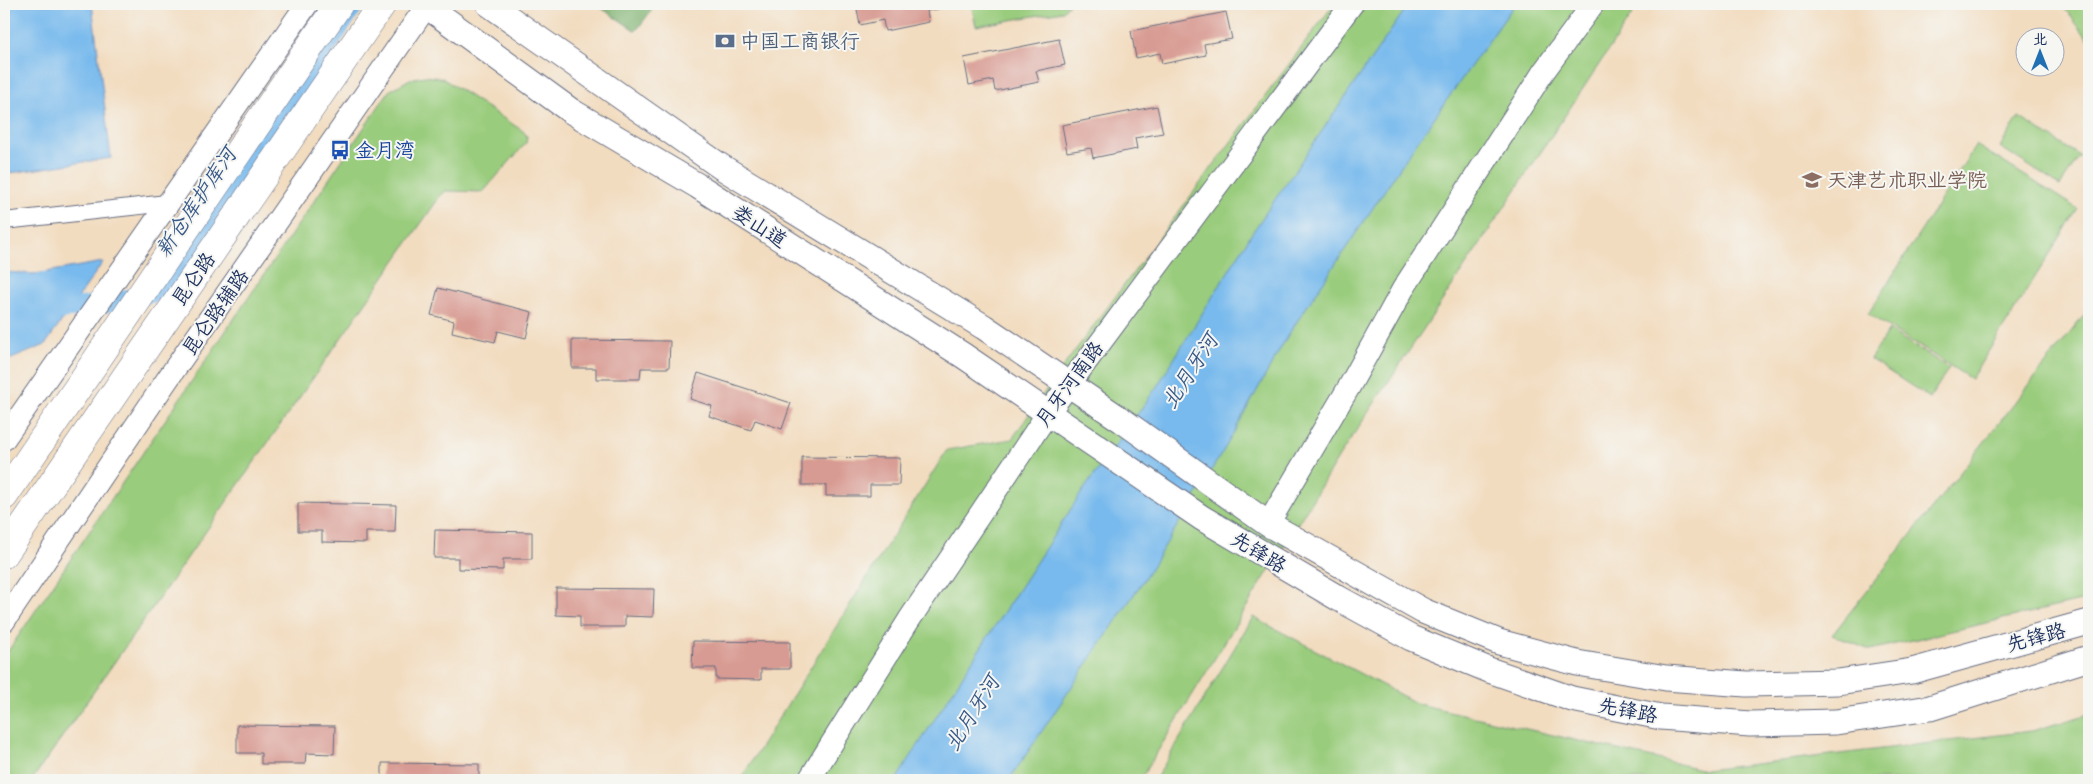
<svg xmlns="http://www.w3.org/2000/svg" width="2093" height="784" font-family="Dekko,'LXGW WenKai TC',sans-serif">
  <rect width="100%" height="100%" fill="#f6f6f2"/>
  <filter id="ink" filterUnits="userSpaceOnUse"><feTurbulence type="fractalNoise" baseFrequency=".02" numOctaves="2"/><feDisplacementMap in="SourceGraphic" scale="10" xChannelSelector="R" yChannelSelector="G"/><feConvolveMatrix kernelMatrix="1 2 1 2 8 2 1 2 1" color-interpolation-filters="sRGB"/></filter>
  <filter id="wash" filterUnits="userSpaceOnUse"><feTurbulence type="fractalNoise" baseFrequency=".0096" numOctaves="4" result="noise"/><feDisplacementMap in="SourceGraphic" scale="20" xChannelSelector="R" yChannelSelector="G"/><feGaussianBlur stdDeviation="1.12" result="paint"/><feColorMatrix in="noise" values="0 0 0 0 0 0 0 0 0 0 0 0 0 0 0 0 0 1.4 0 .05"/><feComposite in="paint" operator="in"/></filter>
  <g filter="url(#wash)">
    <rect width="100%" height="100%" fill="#f2dcbf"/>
    <path fill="#99cc7c" stroke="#5a7e6d" d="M971,4H1069L1063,11L976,26Z
      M1334,4H1639L1340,455L1140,780H740L947,450L1012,439L1048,387Z
      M2061,4H2089V40Z
      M425,76L442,78L523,131L527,136L526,143L483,192L446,191L441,195L32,780H4V657L389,91L410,79Z
      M2019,117L2080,156L2060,186L2000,147Z
      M1976,145L2078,209L1971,379L1868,314Z
      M2089,309V599L1870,650L1832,635Z
      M1889,330L1949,368L1930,398L1870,359Z
      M1253,617L1418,704L1705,770L2032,731L2089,714V780H1155Z"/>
    <path fill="#7ab06c" stroke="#4a7065" d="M595,4H652L654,7L636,31Z"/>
    <path fill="#78baed" stroke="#4a74a6" d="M4,4H92L111,158L4,174Z
      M1409,4H1515L1417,142L1288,335L1225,448L1145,578L1009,780H896L970,664L1082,492L1156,388L1252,233Z
      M103,262L45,345L4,362V272L35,274Z"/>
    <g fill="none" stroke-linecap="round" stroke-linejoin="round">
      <path stroke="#78baed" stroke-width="19" d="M4,318L113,302L157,292L178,271L355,4"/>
    </g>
    <g id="blocks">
      <path fill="#d89b93" d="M856,4H958L959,5L927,11L929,22L885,31L883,20L860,25Z
        M1226,12L1232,39L1204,44L1206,55L1162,64L1160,53L1136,58L1131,31Z
        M1059,39L1065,65L1036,71L1039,82L995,91L993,80L969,85L964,58Z
        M1157,106L1163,133L1135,138L1137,149L1093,158L1091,148L1067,152L1062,125Z
        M438,288L532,312L526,338L498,331L495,342L452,332L454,321L431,315Z
        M572,340L670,341L669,368H641L640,379H596V368H572Z
        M698,373L791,403L782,429L755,420L751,430L709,416L712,406L690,399Z
        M802,457L900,458L899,485H870V496H826V485H802Z
        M298,503L396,505L395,532H366V543L322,542V531H298Z
        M435,530L532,532V559H503V570L458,569V558H434Z
        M556,588L654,589L653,617L625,616V627H580V616L556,615Z
        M693,641L790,642V669H761V680L716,679V668H692Z
        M237,725L335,726L334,754L306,753L305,764H261V753H237Z
        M382,763L479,764V780H382Z"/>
    </g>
  </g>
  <g filter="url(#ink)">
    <use href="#blocks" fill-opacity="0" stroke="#666c80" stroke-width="1"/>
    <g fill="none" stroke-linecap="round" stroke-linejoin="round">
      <defs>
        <path id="street" d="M4,221L167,203"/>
        <path id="secondary" d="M4,439L307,4
          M1268,524L1349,387L1403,289L1544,71L1593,4
          M4,621L167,380L428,4
          M809,780L909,620L1048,413L1352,4"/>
        <path id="primary" d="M424,4L571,111L698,186L964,356L1202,518L1338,598L1411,638L1489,670L1572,699L1661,717L1750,724L1836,722L1930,708L2089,658
          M489,4L720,166L984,327L1123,421L1268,524L1423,611L1499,642L1577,663L1666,678L1746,684L1838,682L1912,671L2089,622"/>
        <path id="highway" d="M4,496L339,4
          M4,554L382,4"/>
      </defs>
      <use href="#street" stroke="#666c80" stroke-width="18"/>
      <use href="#secondary" stroke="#666c80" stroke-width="24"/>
      <use href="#primary" stroke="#666c80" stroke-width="27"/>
      <use href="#highway" stroke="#666c80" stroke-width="29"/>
      <use href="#street" stroke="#fff" stroke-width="16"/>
      <use href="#secondary" stroke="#fff" stroke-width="22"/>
      <use href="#primary" stroke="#fff" stroke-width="25"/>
      <use href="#highway" stroke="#fff" stroke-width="28"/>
    </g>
  </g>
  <defs>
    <symbol id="bank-bare" viewBox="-9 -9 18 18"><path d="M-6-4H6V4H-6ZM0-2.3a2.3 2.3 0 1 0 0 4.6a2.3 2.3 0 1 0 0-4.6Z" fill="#5c6f8a" stroke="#f6f6f2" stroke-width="2.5" paint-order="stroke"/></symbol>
    <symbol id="bus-bare" viewBox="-9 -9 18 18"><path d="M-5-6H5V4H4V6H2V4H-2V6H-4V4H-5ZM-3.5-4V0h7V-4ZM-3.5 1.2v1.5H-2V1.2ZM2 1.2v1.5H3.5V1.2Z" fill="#1a4fb4" stroke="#f6f6f2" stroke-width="2.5" paint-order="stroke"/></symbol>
    <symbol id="school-bare" viewBox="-9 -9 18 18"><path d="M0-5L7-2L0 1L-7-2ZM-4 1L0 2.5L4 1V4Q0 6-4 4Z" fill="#8d6e63" stroke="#f6f6f2" stroke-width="2.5" paint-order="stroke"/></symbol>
  </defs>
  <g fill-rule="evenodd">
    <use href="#bank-bare" x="711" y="27" width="28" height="28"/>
    <use href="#bus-bare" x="326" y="136" width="28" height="28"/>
    <use href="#school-bare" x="1798" y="166" width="28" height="28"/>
  </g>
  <g text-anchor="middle" stroke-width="4" stroke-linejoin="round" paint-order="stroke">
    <g font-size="20" fill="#4e5e75" stroke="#f6f6f2" text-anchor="start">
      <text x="740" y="48">中国工商银行</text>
    </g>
    <g font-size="20" fill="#164399" stroke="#f6f6f2" text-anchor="start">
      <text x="355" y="157">金月湾</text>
    </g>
    <g font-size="20" fill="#785e54" stroke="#f6f6f2" text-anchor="start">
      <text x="1827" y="187">天津艺术职业学院</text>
    </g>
    <g font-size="20" fill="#1b2f5e" stroke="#f6f6f2">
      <text transform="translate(760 226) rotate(33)" y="7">娄山道</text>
      <text transform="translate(193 279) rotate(-55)" y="7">昆仑路</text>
      <text transform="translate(215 312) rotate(-55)" y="7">昆仑路辅路</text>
      <text transform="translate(1069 384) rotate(-54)" y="7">月牙河南路</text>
      <text transform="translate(1259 552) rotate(31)" y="7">先锋路</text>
      <text transform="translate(2036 637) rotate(-15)" y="7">先锋路</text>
      <text transform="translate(1628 710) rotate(11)" y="7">先锋路</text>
    </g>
    <g font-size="21" font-style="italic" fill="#375989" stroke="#f6f6f2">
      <text transform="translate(196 202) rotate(-56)" y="7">新仓库护库河</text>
      <text transform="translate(1190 371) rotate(-57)" y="7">北月牙河</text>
      <text transform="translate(972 713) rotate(-58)" y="7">北月牙河</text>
    </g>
  </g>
  <rect width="2093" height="784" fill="none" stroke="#f6f6f2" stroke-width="20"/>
  <g transform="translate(2040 52)"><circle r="24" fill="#f6f6f2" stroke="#9ea6b7"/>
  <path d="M0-4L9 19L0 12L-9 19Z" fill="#1f6fb2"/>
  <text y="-8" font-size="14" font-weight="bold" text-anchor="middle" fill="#1b2f5e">北</text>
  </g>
</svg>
